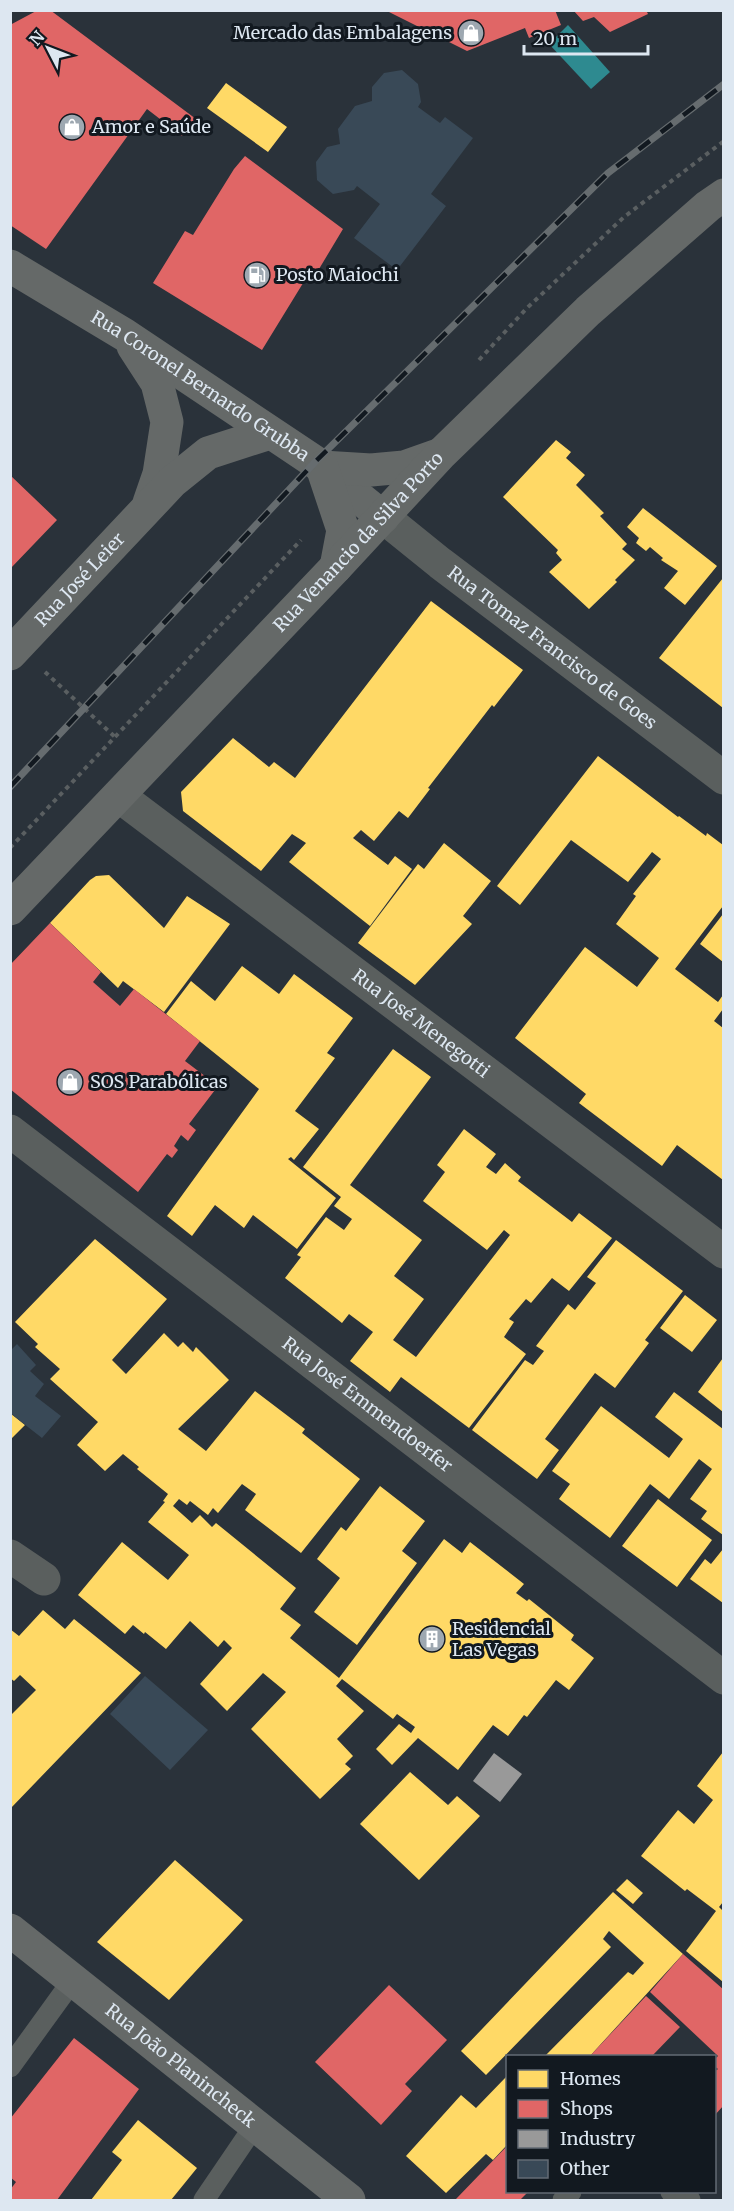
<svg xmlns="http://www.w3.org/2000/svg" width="734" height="2211" font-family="Merriweather,serif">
  <rect width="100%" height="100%" fill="#2a323a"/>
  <path fill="#2e8a90" d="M568,25L610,72L591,89L549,44Z"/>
  <path fill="#ffd966" d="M226,83L287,127L268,152L207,108Z
    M556,440L571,452L566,458L585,475L576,485L604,513L600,516L627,544L622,549L635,560L615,580L617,582L589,609L549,572L562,560L556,553L558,550L503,497Z
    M643,508L717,566L685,605L664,588L678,571L661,560L663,558L650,547L646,551L636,543L639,538L627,527Z
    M723,578V708L659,658Z
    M431,601L523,670L494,707L492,705L428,788L430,789L408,818L399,811L374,841L361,830L353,838L388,865L395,856L412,869L370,926L289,862L306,843L292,834L261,871L183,811L181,792L233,738L269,767L274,762L295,778Z
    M598,756L678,817L679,816L706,836L707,833L723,845V906L675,969L718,1002L723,995V1009L714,1021L723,1028V1180L677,1145L662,1166L579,1103L586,1094L515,1038L585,947L637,987L659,958L616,924L636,896L633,894L661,859L652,852L628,882L571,840L520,905L497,886Z
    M444,843L491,881L463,916L472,924L415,985L358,943L418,864L424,869Z
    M109,875L164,928L187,896L230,924L164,1012L123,981L118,988L50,923L90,880L96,876Z
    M723,914V962L700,944Z
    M242,966L279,994L294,974L353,1018L327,1053L335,1058L295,1111L319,1129L294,1160L291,1157L288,1159L336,1198L297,1249L253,1215L244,1228L215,1205L192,1236L167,1216L259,1089L166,1014L191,981L215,1001Z
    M393,1049L431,1077L350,1185L422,1240L394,1276L424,1299L393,1340L416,1357L510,1235L504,1230L487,1250L423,1201L445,1172L437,1165L464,1129L496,1154L486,1167L496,1174L505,1163L521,1177L518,1181L572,1222L579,1213L612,1238L569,1291L552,1278L531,1303L526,1299L509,1319L514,1322L504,1337L526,1354L469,1428L401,1377L390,1392L350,1361L373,1332L349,1314L342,1323L285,1278L301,1257L297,1255L326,1217L344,1230L352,1219L334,1206L341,1197L303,1167Z
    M95,1239L167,1299L112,1360L126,1374L164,1333L178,1347L183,1342L193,1352L196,1347L229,1380L178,1429L206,1451L255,1391L305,1429L302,1433L360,1479L301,1553L245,1510L256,1494L242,1484L218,1513L213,1508L208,1515L190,1501L187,1505L179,1499L173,1506L192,1523L200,1515L212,1527L216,1523L296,1588L280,1609L301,1625L290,1638L339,1678L444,1539L462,1553L470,1542L524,1584L516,1593L527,1601L529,1599L574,1635L571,1640L594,1658L569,1690L556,1680L527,1717L524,1715L508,1736L493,1725L458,1770L418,1738L392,1765L376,1749L399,1724L411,1733L415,1727L397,1714L393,1719L342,1679L336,1686L364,1711L337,1739L353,1756L345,1764L351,1769L320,1799L251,1729L286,1692L263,1673L227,1711L200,1684L232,1648L224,1640L218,1647L190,1621L166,1649L145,1632L144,1634L133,1625L125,1634L78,1595L122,1542L168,1580L189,1555L148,1522L165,1502L163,1501L168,1494L137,1469L139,1467L123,1454L105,1471L77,1445L98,1422L50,1379L60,1369L35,1347L38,1344L15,1322Z
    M616,1240L683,1291L645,1340L649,1343L615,1388L595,1373L545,1439L559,1450L537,1479L472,1430L525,1360L533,1365L544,1351L536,1346L568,1304L575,1310L596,1283L587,1277Z
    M685,1295L717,1320L692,1352L660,1328Z
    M723,1358V1412L698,1392Z
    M674,1392L723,1429V1535L701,1519L707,1511L690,1499L712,1469L699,1459L669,1499L650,1484L610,1538L559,1499L570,1484L552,1471L601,1406L669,1458L683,1439L655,1417Z
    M10,1413L25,1425L10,1440Z
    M380,1486L425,1521L402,1551L417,1563L357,1645L314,1612L340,1578L317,1559L341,1527L346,1531Z
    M658,1499L712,1540L677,1587L622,1546Z
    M723,1549V1603L690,1579L705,1559L711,1564Z
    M43,1610L65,1629L74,1619L141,1673L10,1809V1716L36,1690L20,1675L14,1681L10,1678V1629L19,1636Z
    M723,1752V1902L719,1907L723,1911V1982L686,1951L716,1911L687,1889L685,1891L641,1856L678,1810L694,1824L713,1800L697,1786Z
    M410,1772L448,1805L457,1796L480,1816L419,1880L360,1824Z
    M175,1860L243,1920L169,2000L97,1942Z
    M627,1879L643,1893L633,1904L616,1890Z
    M613,1892L683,1954L590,2056H545L628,1972L633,1975L644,1963L609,1931L603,1939L611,1947L486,2075L461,2051Z
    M507,2076V2145L493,2160L486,2154L446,2193L406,2156L461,2095L476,2108Z
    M138,2120L197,2168L171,2200H91L122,2160L112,2152Z"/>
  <path fill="#e06666" d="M38,10H50L196,119L182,136L147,109L46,249L10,225V25Z
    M385,10H555L561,25L529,38L525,28L467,51Z
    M573,10H646L648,14L610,32L594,17L583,21Z
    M245,156L343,229L313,279L308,275L262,350L153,283L185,231L193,235L234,169Z
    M10,475L57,520L10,569Z
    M50,923L101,972L93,982L120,1006L134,989L200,1041L185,1061L218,1086L189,1124L196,1130L188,1141L181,1135L174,1146L178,1150L172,1158L167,1154L138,1192L10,1089V965Z
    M683,1954L724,1990V2105L714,2116V2072L718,2069L714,2066V2060L718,2056L650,1992Z
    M389,1985L447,2040L405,2084L412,2091L381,2125L315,2062Z
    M646,1996L680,2027L652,2056H590Z
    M74,2038L139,2089L57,2200H10V2190L16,2182L10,2177V2119Z
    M508,2145V2192H528L520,2200H458L456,2199Z"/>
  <path fill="#999" d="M494,1753L522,1774L500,1802L473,1781Z"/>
  <path fill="#394957" d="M402,70L418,84L421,102L418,107L440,123L445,117L473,138L431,194L446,206L397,270L354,238L380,204L357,186L354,190L333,194L317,180L316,162L327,147L340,144L338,129L355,106L372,101V87L384,73Z
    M17,1344L36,1365L30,1371L44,1384L35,1396L61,1416L42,1438L10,1413V1351Z
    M145,1676L208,1730L170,1770L110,1714Z"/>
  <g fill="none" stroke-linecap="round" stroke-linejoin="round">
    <path stroke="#5a5f61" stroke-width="4" stroke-dasharray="4.5 4.5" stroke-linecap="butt" d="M479,360L527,308L624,217L724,141
      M45,672L115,737
      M10,848L301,540"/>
    <path stroke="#5a5f5e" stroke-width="21" d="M10,2067L73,1980
      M671,2192L690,2200
      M204,2200L255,2125
      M563,2200L571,2192"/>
    <g stroke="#5a5f5e" stroke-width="33">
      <path id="s1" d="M383,517L440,563L724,778"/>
      <path id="s2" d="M119,796L724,1252"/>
      <path id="s3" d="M10,1131L724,1678"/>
      <path d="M10,1556L44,1579"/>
    </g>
    <g stroke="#656968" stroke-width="33">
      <path id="s4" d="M10,266L125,335L315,462L383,517"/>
      <path d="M133,346L157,383L167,422L159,474L149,503"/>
      <path d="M322,467L371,470L404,467L438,455"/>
      <path d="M322,467L343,530L336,567"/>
      <path id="s5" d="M10,654L172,482L208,453L270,433"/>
      <path id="s6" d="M10,909L336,567L440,455L588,311L708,206L724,195"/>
      <path id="s7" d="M10,1930L349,2200"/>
    </g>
    <defs>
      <path id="rail" d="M10,787L315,462L608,173L724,84"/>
    </defs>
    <use href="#rail" stroke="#666c6f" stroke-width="7"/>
    <use href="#rail" stroke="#121920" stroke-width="4.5" stroke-dasharray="14" stroke-linecap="butt"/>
  </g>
  <defs>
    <symbol id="shop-disc" viewBox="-11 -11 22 22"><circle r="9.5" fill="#9ea8b1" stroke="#121920"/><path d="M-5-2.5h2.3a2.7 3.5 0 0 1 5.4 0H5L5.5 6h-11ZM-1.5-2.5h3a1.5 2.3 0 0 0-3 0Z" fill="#fff"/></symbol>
    <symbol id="fuel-disc" viewBox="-11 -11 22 22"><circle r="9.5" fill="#9ea8b1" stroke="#121920"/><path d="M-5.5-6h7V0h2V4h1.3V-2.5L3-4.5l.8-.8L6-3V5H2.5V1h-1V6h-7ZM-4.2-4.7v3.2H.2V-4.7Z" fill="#fff"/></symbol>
    <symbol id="building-disc" viewBox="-11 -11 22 22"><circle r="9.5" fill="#9ea8b1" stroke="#121920"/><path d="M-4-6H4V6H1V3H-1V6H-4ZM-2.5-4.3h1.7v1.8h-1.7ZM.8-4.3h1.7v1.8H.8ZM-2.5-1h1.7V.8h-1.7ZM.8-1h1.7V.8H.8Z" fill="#fff"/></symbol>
  </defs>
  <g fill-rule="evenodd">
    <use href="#shop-disc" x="456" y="18" width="30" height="30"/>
    <use href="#shop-disc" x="57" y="112" width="30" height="30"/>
    <use href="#fuel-disc" x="242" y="260" width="30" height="30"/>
    <use href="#shop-disc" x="55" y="1067" width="30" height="30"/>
    <use href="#building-disc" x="417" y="1624" width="30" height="30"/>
  </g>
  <g text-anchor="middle" stroke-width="6" stroke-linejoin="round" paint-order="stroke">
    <g font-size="18" fill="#dde7f1" stroke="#121920" text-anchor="start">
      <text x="452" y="39" text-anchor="end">Mercado das Embalagens</text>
      <text x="92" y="133">Amor e Saúde</text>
      <text x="276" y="281">Posto Maiochi</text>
      <text x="90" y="1088">SOS Parabólicas</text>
      <text x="452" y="1635">Residencial<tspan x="452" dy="21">Las Vegas</tspan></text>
    </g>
    <g font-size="18" fill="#dde7f1" stroke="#121920">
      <text dy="6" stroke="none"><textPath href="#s4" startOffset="225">Rua Coronel Bernardo Grubba</textPath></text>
      <text dy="6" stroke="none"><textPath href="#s6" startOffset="506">Rua Venancio da Silva Porto</textPath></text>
      <text dy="6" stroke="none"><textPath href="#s5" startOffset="102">Rua José Leier</textPath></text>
      <text dy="6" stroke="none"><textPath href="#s1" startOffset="214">Rua Tomaz Francisco de Goes</textPath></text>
      <text dy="6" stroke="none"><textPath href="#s2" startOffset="378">Rua José Menegotti</textPath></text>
      <text dy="6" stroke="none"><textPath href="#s3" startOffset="450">Rua José Emmendoerfer</textPath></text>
      <text dy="6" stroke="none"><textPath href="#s7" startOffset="218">Rua João Planincheck</textPath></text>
    </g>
  </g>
  <rect width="734" height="2211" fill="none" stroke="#dde7f1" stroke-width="24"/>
  <rect x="506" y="2055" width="210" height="138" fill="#121920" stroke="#636b74" stroke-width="1.5"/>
  <rect x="518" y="2070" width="30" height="18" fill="#ffd966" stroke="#636b74" stroke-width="1.5"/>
  <text x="560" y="2085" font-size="18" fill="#dde7f1">Homes</text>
  <rect x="518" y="2100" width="30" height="18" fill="#e06666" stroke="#636b74" stroke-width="1.5"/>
  <text x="560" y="2115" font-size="18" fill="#dde7f1">Shops</text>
  <rect x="518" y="2130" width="30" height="18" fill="#999999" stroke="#636b74" stroke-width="1.5"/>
  <text x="560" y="2145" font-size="18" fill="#dde7f1">Industry</text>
  <rect x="518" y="2160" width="30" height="18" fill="#394957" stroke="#636b74" stroke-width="1.5"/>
  <text x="560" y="2175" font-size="18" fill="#dde7f1">Other</text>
  <g transform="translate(48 48) rotate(312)" stroke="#121920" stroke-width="4.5" paint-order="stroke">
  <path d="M0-4.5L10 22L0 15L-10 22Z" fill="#dde7f1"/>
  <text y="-9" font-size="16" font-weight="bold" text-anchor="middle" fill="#dde7f1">N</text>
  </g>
  <path d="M524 45v9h124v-9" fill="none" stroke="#dde7f1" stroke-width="3"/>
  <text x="533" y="45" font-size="18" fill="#dde7f1" stroke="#121920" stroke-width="4.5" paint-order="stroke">20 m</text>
</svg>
